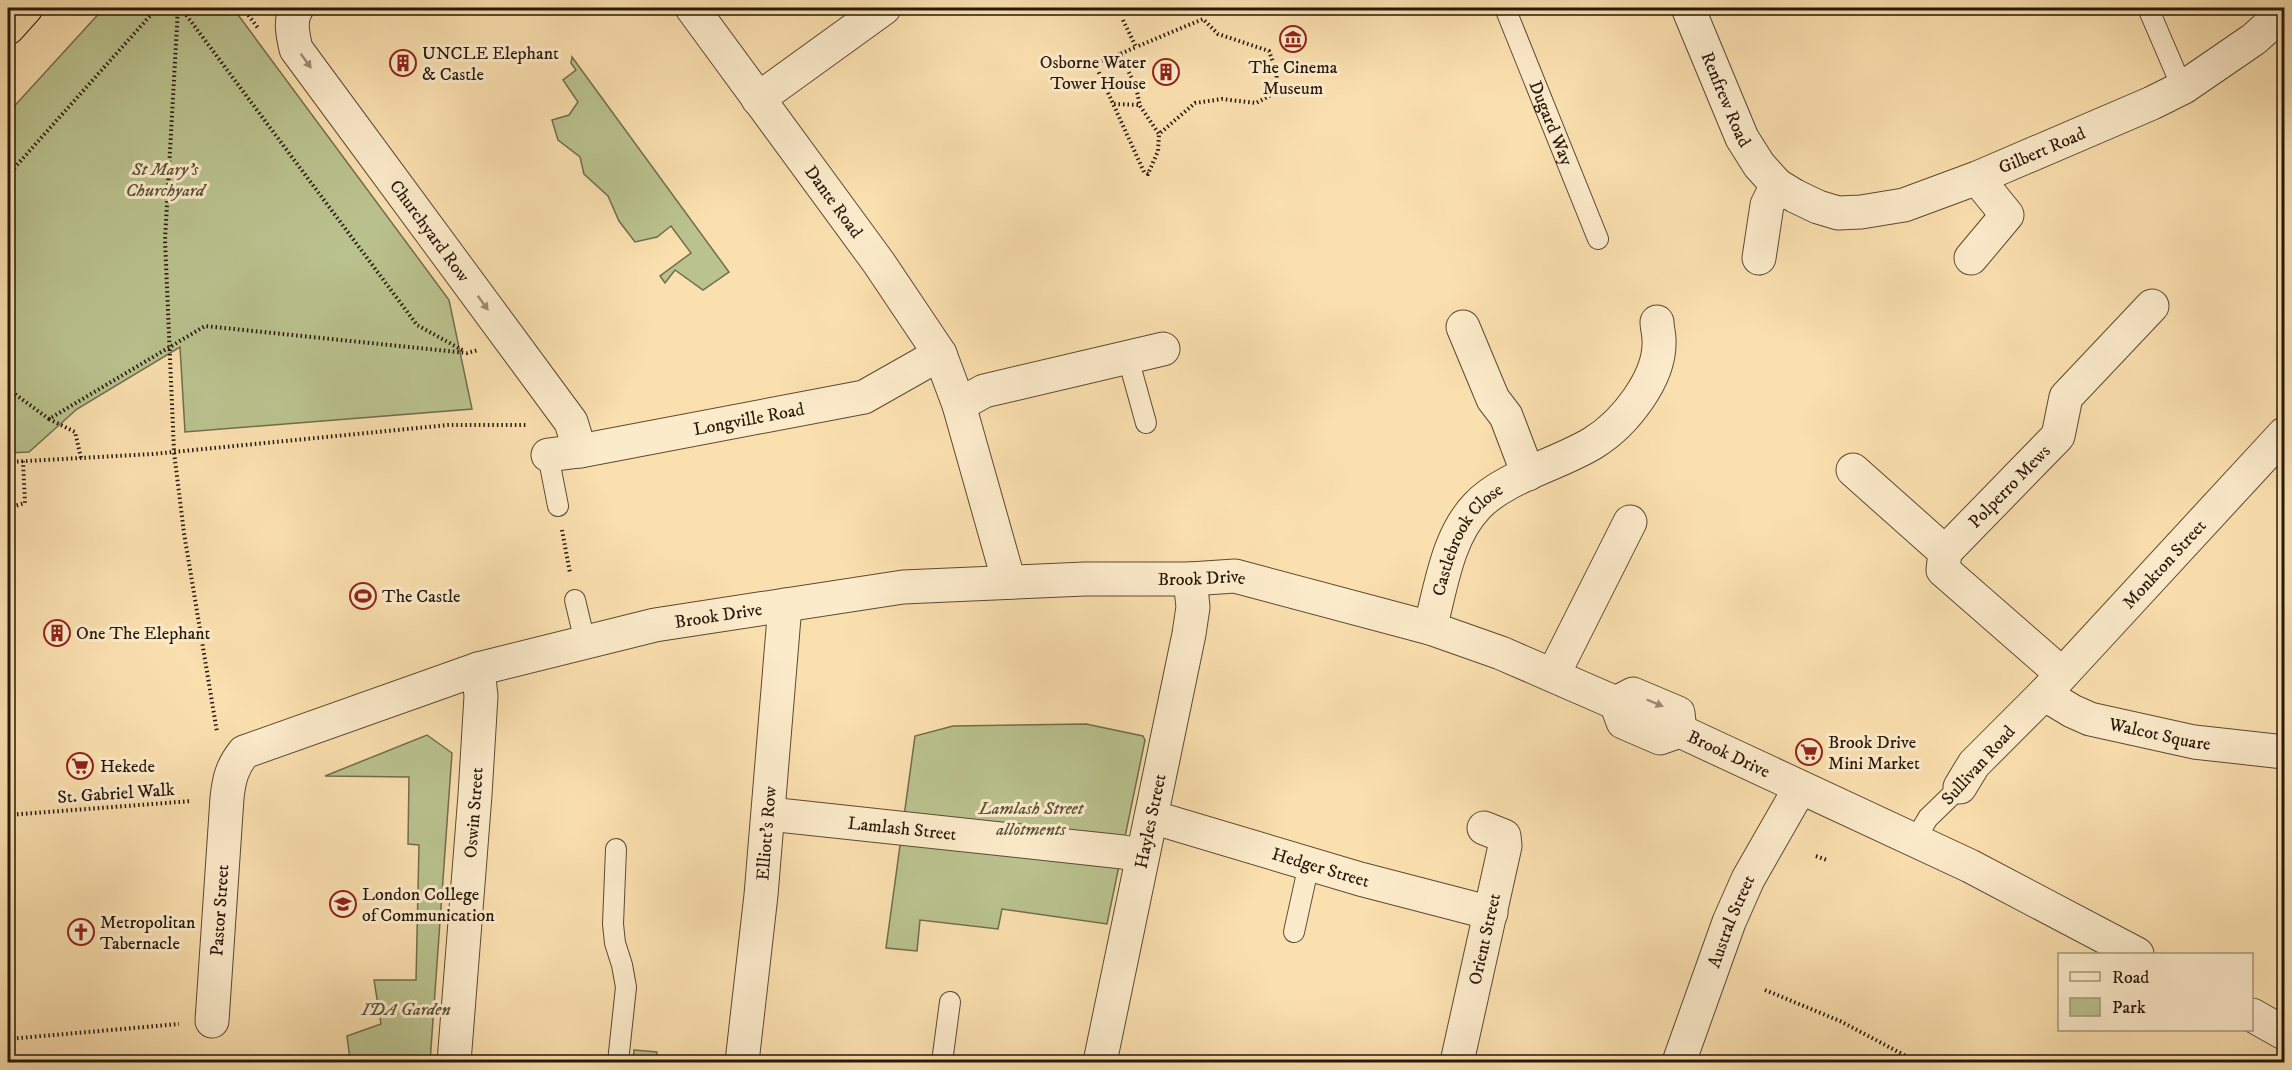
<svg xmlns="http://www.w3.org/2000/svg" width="2292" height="1070" font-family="'IM FELL DW Pica',serif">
  <rect width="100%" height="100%" fill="#fbe0af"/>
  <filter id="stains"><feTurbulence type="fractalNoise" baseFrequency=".00333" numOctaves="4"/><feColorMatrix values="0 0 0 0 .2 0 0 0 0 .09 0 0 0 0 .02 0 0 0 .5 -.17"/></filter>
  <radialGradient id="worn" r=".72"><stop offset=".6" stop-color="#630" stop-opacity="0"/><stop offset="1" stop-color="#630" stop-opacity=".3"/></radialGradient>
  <path fill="#bac38f" stroke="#706d4c" stroke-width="1.5" d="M104,8H233L449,300L472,409L185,432L180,347L77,409L29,452L8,453V113Z
    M572,57L729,272L703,290L675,270L665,283L660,276L691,253L671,226L657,237L635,242L619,221L608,196L584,174L580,157L558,140L552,120L569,115L578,102L563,80L576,70L571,63Z
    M1086,724L1143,736L1145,740L1107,924L1002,909L998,929L920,920L917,951L886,948L915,736L953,726Z
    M427,735L452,753L430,1062H394L393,1058L350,1059L347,1036L381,1024L374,980H416L419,845L408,844L409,777L325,776Z
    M634,1050L657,1052L656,1062H633Z"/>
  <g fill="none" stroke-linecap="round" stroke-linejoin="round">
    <defs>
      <g id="lane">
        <path id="s1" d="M1505,8L1598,239"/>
        <path d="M2148,8L2175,71L2184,87"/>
        <path d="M1128,358L1146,423"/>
        <path d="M548,455L558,506"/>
        <path d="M575,600L585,642"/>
        <path d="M1915,840L1928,818L1960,787"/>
        <path d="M616,849L613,924L615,943L622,965L626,987L618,1062"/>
        <path d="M1294,932L1309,864"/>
        <path d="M942,1062L950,1002"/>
      </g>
      <g id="street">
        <path id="s2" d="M297,8C289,20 293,35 296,49L571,422L580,451"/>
        <path id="s3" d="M692,8L879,263L940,354L959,405L1009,582"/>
        <path id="s4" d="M1688,8L1742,138L1759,165L1777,185L1795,196L1818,207L1838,213L1861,212L1904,205L1977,178L2152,103L2184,87L2254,39L2284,12"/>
        <path d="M758,99L884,8"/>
        <path d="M1759,258L1767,205L1777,185"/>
        <path d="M1971,258L2007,215L1977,178"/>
        <path d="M1463,327L1493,399L1506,416L1528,474"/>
        <path d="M959,405L984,391L1163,349"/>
        <path id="s5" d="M548,455L580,451L864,397L940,354"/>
        <path d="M1853,470L1945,552L1943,570L2062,674"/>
        <path id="s6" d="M1945,552L2058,436L2066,397L2152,306"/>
        <path id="s7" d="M1430,628C1441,588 1447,537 1477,506C1504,477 1559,464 1593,443C1624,424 1661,378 1659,340C1659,334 1657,327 1657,322"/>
        <path d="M1553,675L1630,522"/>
        <path id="s8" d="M2044,694L2072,711L2090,719L2194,742L2284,752"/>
        <path d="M1616,703L1633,694L1678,713L1680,731"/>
        <path d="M1616,703L1623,722L1660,738L1680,731"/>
        <path id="s9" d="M1680,731L1970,866L2137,954"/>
        <path id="s10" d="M1960,787L1974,764L2044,694L2284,434"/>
        <path id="s11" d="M769,814L1123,852L1142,856"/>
        <path id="s12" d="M1152,817L1360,879L1491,913"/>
        <path d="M2252,1015L2284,1033"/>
        <path id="s13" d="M212,1021L227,798C229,779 232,767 244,752L478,669L655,625L903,587L1085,579H1190L1235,576L1430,628L1501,653L1616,703"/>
        <path id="s14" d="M454,1062L475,795L481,696L478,669"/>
        <path id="s15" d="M742,1062L761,895L785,605"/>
        <path id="s16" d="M1100,1062L1189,634L1193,607L1190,579"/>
        <path id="s17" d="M1457,1062L1505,846L1504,836L1484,828"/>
        <path id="s18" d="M1679,1062L1729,922L1748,879L1800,788"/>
      </g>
      <path id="highway" d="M8,28L26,8"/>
    </defs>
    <use href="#lane" stroke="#5c4933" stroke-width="22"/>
    <use href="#street" stroke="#5c4933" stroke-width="35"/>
    <use href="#highway" stroke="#27170a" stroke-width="35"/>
    <path stroke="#27170a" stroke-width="4" stroke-dasharray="1.5 3" stroke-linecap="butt" d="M178,8L165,240L174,452L184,533L217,732
      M181,8L417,325L464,351
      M243,8L258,28
      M1123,20L1136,47L1120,54L1136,87L1140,106L1159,134L1195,103L1222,99L1256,103L1275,93L1277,73L1269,51L1218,34L1203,19L1136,47
      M1120,54L1095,64L1144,172L1148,174L1158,151L1159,134
      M1114,104L1140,105
      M8,175L157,8
      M8,389L49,419L205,326L467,353L478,350
      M49,419L75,432L81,458
      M8,462L153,454L448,425H526
      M8,508L25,503L23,461
      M562,530L570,573
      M8,815L192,801
      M1816,856L1827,860
      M1765,990L1840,1021L1906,1056L1915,1062
      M8,1039L179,1024"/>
    <use href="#lane" stroke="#fcebcb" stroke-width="20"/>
    <use href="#street" stroke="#fcebcb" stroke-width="33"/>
    <use href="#highway" stroke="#fbe0af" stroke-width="33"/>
  </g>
  <defs><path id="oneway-solid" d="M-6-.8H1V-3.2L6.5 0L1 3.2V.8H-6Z" transform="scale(1.5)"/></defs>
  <g fill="#9c8c74">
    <use href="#oneway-solid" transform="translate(306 61) rotate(54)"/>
    <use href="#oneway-solid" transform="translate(483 303) rotate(54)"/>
    <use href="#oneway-solid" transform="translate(1655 703) rotate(23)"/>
  </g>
  <defs>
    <symbol id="museum-ring" viewBox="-11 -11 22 22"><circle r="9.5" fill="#fcebcb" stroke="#8f2418" stroke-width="1.5"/><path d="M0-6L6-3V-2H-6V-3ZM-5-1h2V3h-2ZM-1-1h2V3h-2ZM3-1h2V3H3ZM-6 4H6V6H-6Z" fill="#8f2418"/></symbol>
    <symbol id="building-ring" viewBox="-11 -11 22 22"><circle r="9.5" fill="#fcebcb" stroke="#8f2418" stroke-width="1.5"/><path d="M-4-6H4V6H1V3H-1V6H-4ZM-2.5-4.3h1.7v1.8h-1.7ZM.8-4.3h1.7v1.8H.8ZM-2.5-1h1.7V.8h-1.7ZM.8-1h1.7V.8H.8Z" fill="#8f2418"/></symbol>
    <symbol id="stadium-ring" viewBox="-11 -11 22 22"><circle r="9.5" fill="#fcebcb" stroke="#8f2418" stroke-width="1.5"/><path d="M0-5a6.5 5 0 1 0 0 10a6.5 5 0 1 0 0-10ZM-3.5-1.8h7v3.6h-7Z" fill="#8f2418"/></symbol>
    <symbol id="supermarket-ring" viewBox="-11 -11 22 22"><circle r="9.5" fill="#fcebcb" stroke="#8f2418" stroke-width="1.5"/><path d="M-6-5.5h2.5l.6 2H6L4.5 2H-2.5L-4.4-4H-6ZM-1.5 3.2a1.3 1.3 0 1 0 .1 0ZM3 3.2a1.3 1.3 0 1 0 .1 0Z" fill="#8f2418"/></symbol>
    <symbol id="university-ring" viewBox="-11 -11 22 22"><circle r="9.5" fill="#fcebcb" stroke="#8f2418" stroke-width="1.5"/><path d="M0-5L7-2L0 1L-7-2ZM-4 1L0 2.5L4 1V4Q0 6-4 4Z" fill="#8f2418"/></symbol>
    <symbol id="church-ring" viewBox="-11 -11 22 22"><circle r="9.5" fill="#fcebcb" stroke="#8f2418" stroke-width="1.5"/><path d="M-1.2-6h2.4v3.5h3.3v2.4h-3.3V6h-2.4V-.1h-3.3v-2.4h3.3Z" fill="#8f2418"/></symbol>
  </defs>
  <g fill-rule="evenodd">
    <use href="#museum-ring" x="1278" y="24" width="30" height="30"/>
    <use href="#building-ring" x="388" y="48" width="30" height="30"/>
    <use href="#building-ring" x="1151" y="57" width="30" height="30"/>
    <use href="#stadium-ring" x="348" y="581" width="30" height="30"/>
    <use href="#building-ring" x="42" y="618" width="30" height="30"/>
    <use href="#supermarket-ring" x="1794" y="737" width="30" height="30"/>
    <use href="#supermarket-ring" x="65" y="751" width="30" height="30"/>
    <use href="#university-ring" x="328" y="889" width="30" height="30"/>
    <use href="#church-ring" x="66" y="917" width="30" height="30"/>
  </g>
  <g text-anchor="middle" stroke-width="6" stroke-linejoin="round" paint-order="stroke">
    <g font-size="18" fill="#27170a" stroke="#fcebcb" text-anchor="start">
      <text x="422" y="59">UNCLE Elephant<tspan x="422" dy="21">&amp; Castle</tspan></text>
      <text x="1146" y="68" text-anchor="end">Osborne Water<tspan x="1146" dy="21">Tower House</tspan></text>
      <text x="1293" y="73" text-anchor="middle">The Cinema<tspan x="1293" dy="21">Museum</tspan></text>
      <text x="382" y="602">The Castle</text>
      <text x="76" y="639">One The Elephant</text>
      <text x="1828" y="748">Brook Drive<tspan x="1828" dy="21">Mini Market</tspan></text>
      <text x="100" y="772">Hekede</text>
      <text x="362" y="900">London College<tspan x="362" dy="21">of Communication</tspan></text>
      <text x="100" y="928">Metropolitan<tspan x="100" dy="21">Tabernacle</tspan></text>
    </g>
    <g font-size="18" fill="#27170a" stroke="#fcebcb">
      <text dy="6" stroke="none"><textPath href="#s4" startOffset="99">Renfrew Road</textPath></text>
      <text dy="6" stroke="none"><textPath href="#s1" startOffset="124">Dugard Way</textPath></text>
      <text dy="6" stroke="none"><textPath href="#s4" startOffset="482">Gilbert Road</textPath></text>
      <text dy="6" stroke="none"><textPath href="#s3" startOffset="240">Dante Road</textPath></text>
      <text dy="6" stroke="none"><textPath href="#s2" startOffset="268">Churchyard Row</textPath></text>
      <text dy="6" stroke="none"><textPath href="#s5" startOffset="204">Longville Road</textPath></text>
      <text dy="6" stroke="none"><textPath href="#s6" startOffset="92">Polperro Mews</textPath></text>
      <text dy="6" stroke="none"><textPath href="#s7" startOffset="98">Castlebrook Close</textPath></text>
      <text dy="6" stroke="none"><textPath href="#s10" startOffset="303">Monkton Street</textPath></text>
      <text dy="6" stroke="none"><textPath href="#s13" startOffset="1254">Brook Drive</textPath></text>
      <text dy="6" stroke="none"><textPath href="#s13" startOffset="768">Brook Drive</textPath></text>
      <text dy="6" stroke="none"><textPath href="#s8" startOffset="124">Walcot Square</textPath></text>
      <text dy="6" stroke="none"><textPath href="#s9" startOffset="54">Brook Drive</textPath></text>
      <text transform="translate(1978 765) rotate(-48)" y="6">Sullivan Road</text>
      <text transform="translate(116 793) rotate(-4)" y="6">St. Gabriel Walk</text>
      <text dy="6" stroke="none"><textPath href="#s14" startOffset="250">Oswin Street</textPath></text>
      <text dy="6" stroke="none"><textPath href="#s16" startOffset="246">Hayles Street</textPath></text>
      <text dy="6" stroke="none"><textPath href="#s11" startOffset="134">Lamlash Street</textPath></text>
      <text dy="6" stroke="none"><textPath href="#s15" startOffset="230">Elliott's Row</textPath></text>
      <text dy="6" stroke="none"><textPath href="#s12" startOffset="176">Hedger Street</textPath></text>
      <text dy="6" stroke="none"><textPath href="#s13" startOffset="111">Pastor Street</textPath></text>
      <text dy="6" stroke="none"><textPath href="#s18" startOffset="150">Austral Street</textPath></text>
      <text dy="6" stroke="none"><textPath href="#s17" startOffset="126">Orient Street</textPath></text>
    </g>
    <g font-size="18" font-style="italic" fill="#5a5339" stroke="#fcebcb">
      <text x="165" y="175">St Mary's<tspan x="165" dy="21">Churchyard</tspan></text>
      <text x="1031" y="814">Lamlash Street<tspan x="1031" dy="21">allotments</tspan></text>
      <text x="406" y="1015">IDA Garden</text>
    </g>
  </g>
  <rect width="2292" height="1070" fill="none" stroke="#fbe0af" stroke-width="30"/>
  <rect x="9" y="9" width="2274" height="1052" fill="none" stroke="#27170a" stroke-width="3"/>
  <rect x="15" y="15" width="2262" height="1040" fill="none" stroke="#27170a" stroke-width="1.5"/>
  <rect x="2058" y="953" width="195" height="78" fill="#fcebcb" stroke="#a7967e" stroke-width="1.5"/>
  <rect x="2070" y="972" width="30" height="9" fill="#fcebcb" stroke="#a7967e" stroke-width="1.5"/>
  <text x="2112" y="983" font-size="18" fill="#27170a">Road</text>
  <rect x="2070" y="998" width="30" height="18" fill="#bac38f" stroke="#a7967e" stroke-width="1.5"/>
  <text x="2112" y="1013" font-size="18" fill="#27170a">Park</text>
  <rect width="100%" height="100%" filter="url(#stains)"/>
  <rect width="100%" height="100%" fill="url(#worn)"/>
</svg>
